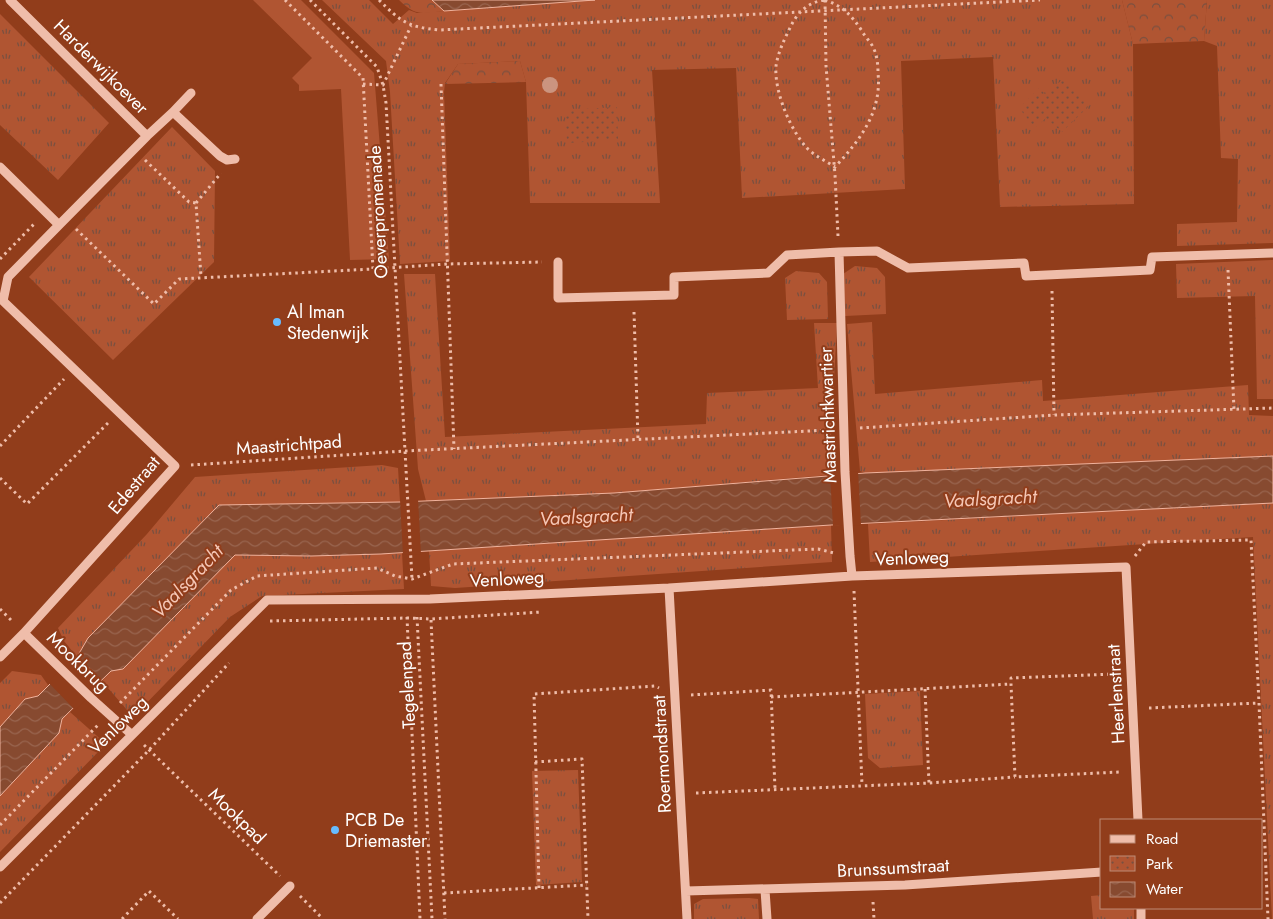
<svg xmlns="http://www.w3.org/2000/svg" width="1273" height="919" font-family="Jost,sans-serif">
  <defs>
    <pattern id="grass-tufts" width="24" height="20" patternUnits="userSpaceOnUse" patternTransform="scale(1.25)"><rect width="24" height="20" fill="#b05532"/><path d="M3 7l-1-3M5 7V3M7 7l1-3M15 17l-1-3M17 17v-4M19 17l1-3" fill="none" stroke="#795040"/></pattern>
    <pattern id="forest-crowns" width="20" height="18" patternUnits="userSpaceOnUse" patternTransform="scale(1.25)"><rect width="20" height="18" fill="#b05532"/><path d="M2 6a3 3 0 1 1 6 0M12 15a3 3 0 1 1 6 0" fill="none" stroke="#795040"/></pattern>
    <pattern id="park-dots" width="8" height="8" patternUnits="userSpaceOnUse" patternTransform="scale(1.25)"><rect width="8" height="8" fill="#b05532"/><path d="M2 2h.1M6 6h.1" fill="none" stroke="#795040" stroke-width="1.8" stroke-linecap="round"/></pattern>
    <pattern id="water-waves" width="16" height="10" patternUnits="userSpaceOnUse" patternTransform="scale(1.25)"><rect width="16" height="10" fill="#874a30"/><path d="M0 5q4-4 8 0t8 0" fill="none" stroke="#99654f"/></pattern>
  </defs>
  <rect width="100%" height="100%" fill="#913d1b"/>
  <path fill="url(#grass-tufts)" d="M322,0H369L393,24L409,10L417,13L595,0H1122L1133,44L1134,204L1000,207L993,57L901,61L905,189L742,198L736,68L652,70L660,203H530L526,82L520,61L458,64L445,83L444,92L450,261L400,264L390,92L386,61Z
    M1207,0H1273V243L1177,246V224L1237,222L1238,159L1221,158L1217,46L1204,41Z
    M0,14L109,123L58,180L0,125Z
    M172,127L215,171L214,262L113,360L29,277Z
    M1273,260V399H1257L1255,296L1177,298L1176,264Z
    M855,266L877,268L885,277L886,314L845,316L843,274Z
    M796,271L819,273L827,282L828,319L787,320L785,278Z
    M404,274H435L445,437L706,424L707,393L818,388L814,323H837L829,475L614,493L426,501L418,469Z
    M872,322L875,394L1042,380L1043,401L1248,385L1249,415L1273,416V456L865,473L860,471L847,324Z
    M382,465L398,468L400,502L219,505L88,638L77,657L64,641L58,628L147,534L195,477Z
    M1273,503V919H1272L1253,537L870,562L868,524Z
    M831,525L832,562L455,588L431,586L429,551Z
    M402,553L404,589L262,596L230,617L133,717L102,681L111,671L123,669L234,555L311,556Z
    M12,671L41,675L48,685L38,696L25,699L0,727V683Z
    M920,691L923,765L880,768L868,758L865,694Z
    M70,712L106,744L0,852V796L59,733L62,719Z
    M578,770L582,882L536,885L532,771Z
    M1102,895V908H1134V919H1093L1091,896Z
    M749,898L758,899L759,919H694V904L703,899Z"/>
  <path fill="url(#forest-crowns)" d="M399,0H432L444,11C422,13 416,17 399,0Z
    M1122,0H1207L1204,41L1133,44Z
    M520,61L526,82L445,84L458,64Z"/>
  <path fill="url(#park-dots)" d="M1064,78L1090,105L1062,132L1046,118L1035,128L1019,108L1039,88L1046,95Z
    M617,107L618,140L567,143L565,110Z"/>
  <path fill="#b05532" d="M253,0H301L374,73L389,259L350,260L341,89L299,91V85L292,78L312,58Z"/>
  <path fill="url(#water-waves)" stroke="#f1b39d" d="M432,0H595L444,11Z
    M1273,456V503L831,525L381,554L311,556L235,555L123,669L111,671L62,719L59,733L0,796V727L25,699L38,696L77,657L88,638L219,505L400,502L614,493L865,473Z"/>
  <path fill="#913d1b" d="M858,471L861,525L833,526L830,473Z
    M400,499H418L421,554L403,555Z
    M74,656L102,685L75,710L48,682Z"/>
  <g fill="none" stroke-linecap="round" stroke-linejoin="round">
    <path stroke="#efbdaa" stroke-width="3" stroke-dasharray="2.5 4" stroke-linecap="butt" d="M310,0L377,67L383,85L386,103L412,579
      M379,0C401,22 408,27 439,30L1040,0
      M825,0C843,6 852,16 862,31C865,37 870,41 873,47C877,55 878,64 878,73C882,112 860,140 835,167C826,161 813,155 806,147C790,129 774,91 776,66C778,53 783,42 789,30C796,14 807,2 825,0Z
      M825,0L826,66L835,175L838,236
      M363,84L383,85L411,26
      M441,84L454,449
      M145,160L189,202L196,203L201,277
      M196,203L221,173
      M76,229L154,304L179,279L373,269L363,78L285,0
      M0,259L35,223
      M373,269L447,264L542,262
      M1228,270L1234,410
      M1052,291L1054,415
      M634,312L638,439
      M860,428L1054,415L1273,408
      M0,446L64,379
      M191,465L405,451L829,430
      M0,478L27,504L109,422
      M1135,556L1146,542L1251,540L1259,703L1268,919
      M854,591L862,785
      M0,609L13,622
      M407,617L420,919
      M417,617L432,919
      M431,620L445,919
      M270,621L407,618L431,619L541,612
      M1116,674L1011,678V684L1015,777L1120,772
      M925,689L929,783
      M691,695L771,690L775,789
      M771,697L1011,684
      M120,703L231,590L257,576L377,568L395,576L412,579L453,564L818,549L834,553
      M1149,708L1259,703
      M144,745L280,876
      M535,762L582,759L588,919
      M696,793L929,783L1015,777
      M0,825L98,725
      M539,888L534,694L655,686L659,688
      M444,893L587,885
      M300,896L323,919
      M873,902L874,919
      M0,903L149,750L229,663
      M122,919L149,891L178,919"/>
    <path stroke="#efbdaa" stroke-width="9" d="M10,0L147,136L59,225
      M173,112L191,93
      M147,136L173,112L220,156L227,160L235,159
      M0,167L59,225L8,277L3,301L175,466L24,633L0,657
      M839,252L845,472L850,556L852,576
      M558,262V298L674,295V277L768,273L787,255L839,252L877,251L908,268L1024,263L1026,276L1150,270L1152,257L1273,253
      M669,588L687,919
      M24,633L91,698L131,734
      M0,867L267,600L430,599L669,588L852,576L1126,567L1138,820
      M765,890L767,919
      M686,891L905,885L1102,872
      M1141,908V919
      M257,919L290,886"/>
  </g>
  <circle fill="#cb947f" cx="550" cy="85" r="8"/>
  <g fill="#67bcff" stroke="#913d1b" stroke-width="2">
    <circle cx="277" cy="322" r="5"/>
    <circle cx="335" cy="830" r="5"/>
  </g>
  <g text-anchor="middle" stroke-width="4" stroke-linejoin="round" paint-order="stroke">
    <g font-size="18" fill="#fff" stroke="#913d1b">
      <text transform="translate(101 67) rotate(45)" y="6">Harderwijkoever</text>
      <text transform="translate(378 212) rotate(-93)" y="6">Oeverpromenade</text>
      <text transform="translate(828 415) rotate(-92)" y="6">Maastrichtkwartier</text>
      <text transform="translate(289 445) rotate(-4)" y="6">Maastrichtpad</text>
      <text transform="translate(134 485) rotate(-50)" y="6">Edestraat</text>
      <text transform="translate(912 558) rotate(-2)" y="6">Venloweg</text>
      <text transform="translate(507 579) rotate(-3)" y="6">Venloweg</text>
      <text transform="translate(78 662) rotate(44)" y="6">Mookbrug</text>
      <text transform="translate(407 685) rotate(-93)" y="6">Tegelenpad</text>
      <text transform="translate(1116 694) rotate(-93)" y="6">Heerlenstraat</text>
      <text transform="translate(118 725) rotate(-44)" y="6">Venloweg</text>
      <text transform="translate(662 754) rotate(-93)" y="6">Roermondstraat</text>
      <text transform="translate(237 816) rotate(44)" y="6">Mookpad</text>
      <text transform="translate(893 868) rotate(-3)" y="6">Brunssumstraat</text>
    </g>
    <g font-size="18" fill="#fff" stroke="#913d1b" text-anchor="start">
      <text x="287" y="318">Al Iman<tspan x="287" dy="21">Stedenwijk</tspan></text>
      <text x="345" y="826">PCB De<tspan x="345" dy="21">Driemaster</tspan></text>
    </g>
    <g font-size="19" font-style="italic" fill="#f5c7b6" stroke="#913d1b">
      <text transform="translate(990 498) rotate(-3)" y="7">Vaalsgracht</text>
      <text transform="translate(586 516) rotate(-3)" y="7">Vaalsgracht</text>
      <text transform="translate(187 581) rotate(-46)" y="7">Vaalsgracht</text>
    </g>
  </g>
  <rect x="1100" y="819" width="162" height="90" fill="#913d1b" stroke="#bd8b76"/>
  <rect x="1110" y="835" width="25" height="8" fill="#efbdaa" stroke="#bd8b76"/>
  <text x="1146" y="844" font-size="15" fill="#ffffff">Road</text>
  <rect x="1110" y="856" width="25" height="15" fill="url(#park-dots)" stroke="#bd8b76"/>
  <text x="1146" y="869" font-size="15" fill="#ffffff">Park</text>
  <rect x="1110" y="882" width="25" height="15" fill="url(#water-waves)" stroke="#bd8b76"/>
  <text x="1146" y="894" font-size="15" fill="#ffffff">Water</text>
</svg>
